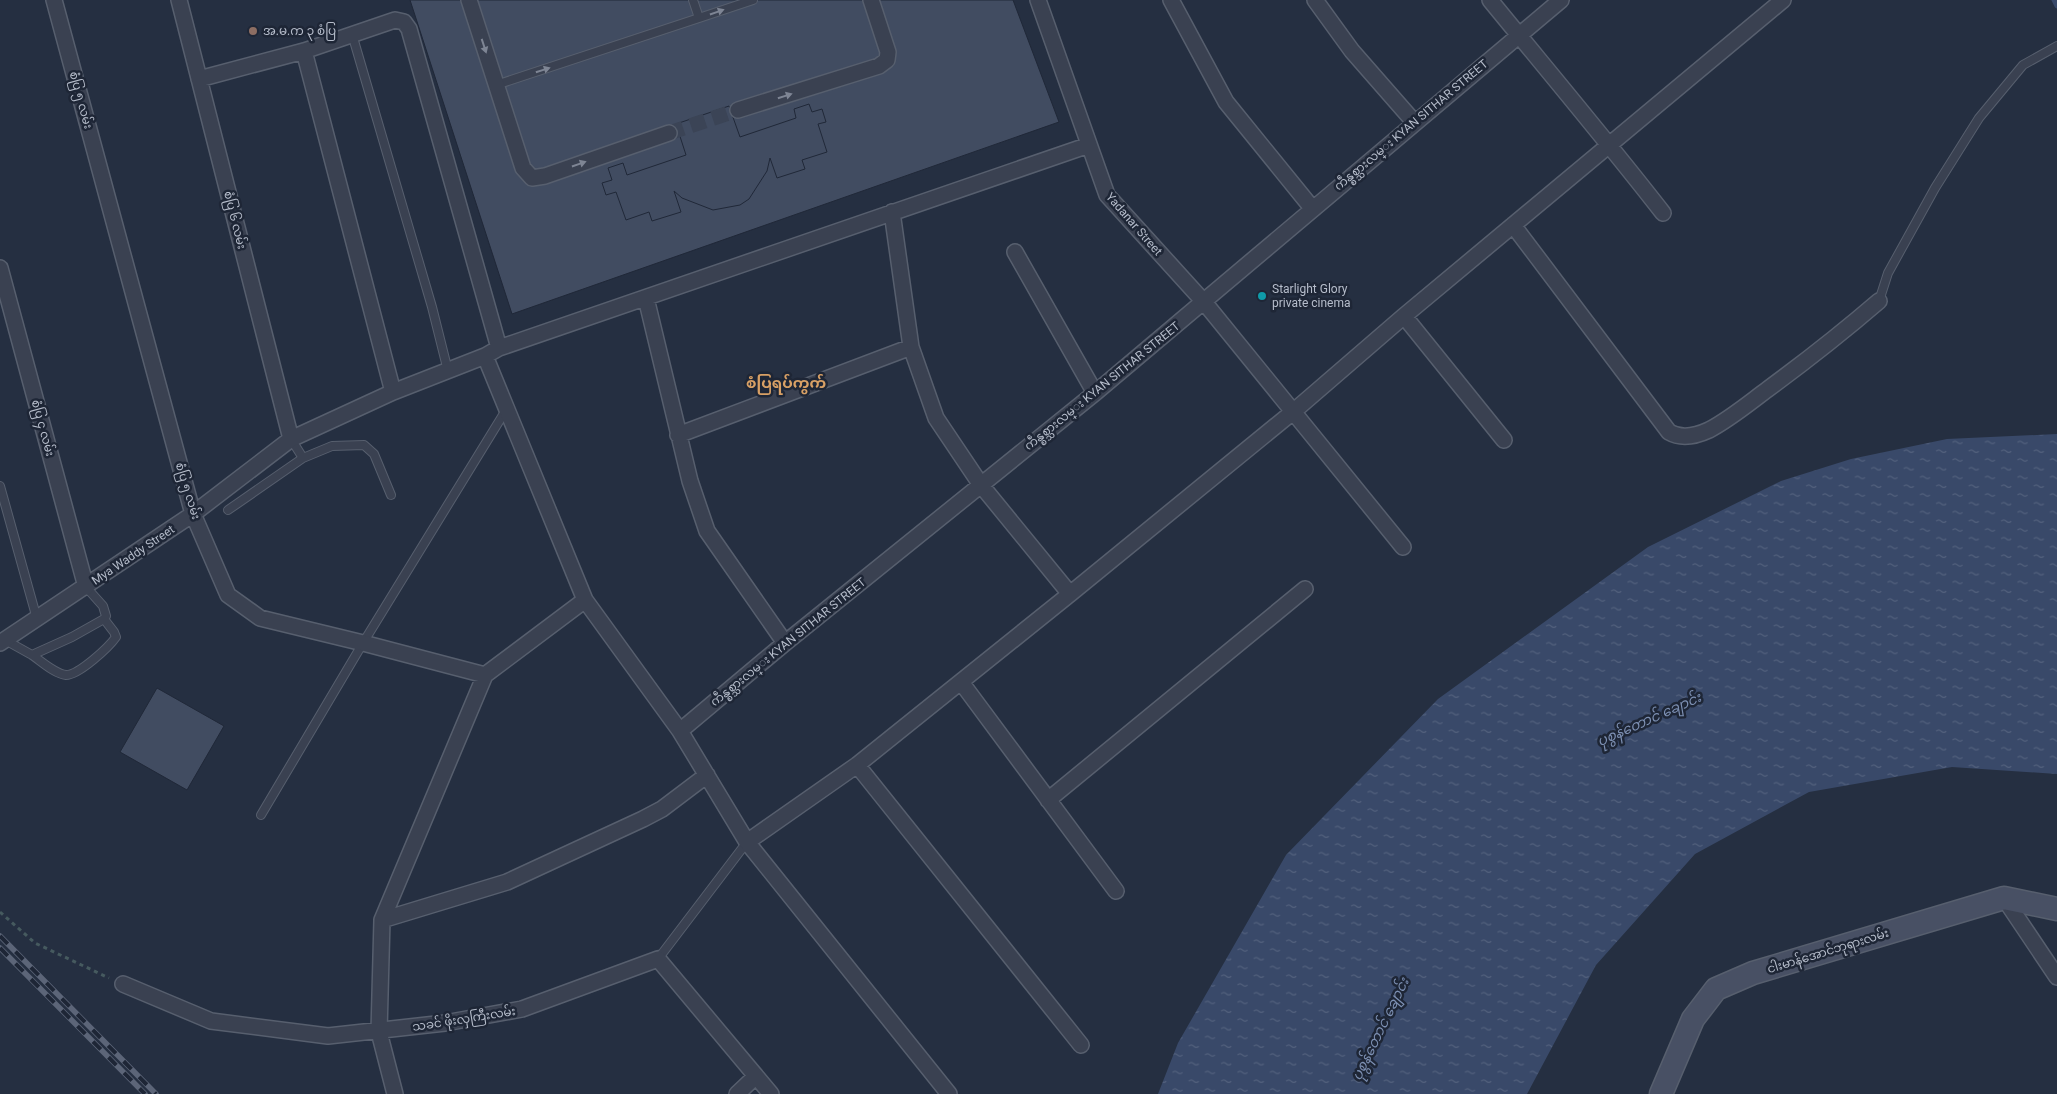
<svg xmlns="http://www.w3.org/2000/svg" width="2057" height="1094" font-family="Roboto,'Noto Sans Myanmar',sans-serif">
  <defs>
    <pattern id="water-ripples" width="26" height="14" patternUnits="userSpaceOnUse" patternTransform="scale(1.25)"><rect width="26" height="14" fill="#394969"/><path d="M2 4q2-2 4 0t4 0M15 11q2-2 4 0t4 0" fill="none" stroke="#53617d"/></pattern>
  </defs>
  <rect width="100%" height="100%" fill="#252f41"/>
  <path fill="url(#water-ripples)" d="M2057,434V774L1952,767L1809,792L1695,854L1596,965L1527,1094H1158L1178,1043L1286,855L1438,699L1648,547L1781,481L1851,459L1947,439Z"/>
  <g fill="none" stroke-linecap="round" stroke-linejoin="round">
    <path stroke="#394969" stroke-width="5" d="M2054,0L2057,6"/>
  </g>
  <path fill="#414c61" stroke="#202838" d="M410,0H1013L1059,122L512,314Z
    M809,104L812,112L822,109L826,122L818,124L827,152L802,160L805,169L777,178L770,158L767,171L749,199L740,205L713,210L682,198L674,191L681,212L652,221L649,212L626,220L616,192L606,195L602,183L612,180L608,168L623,163L627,175L686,155L676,124L729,106L740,137L796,118L794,109Z
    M157,688L224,726L187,790L120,752Z"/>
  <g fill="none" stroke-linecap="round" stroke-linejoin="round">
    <path stroke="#3b4456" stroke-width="15" stroke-dasharray="15 8" stroke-linecap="butt" d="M669,133L738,110"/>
    <defs>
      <path id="lane" d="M693,0L699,18L753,0
        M352,34L432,307L448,371
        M496,85L699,18
        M1879,301L1888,273L1935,188L1979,118L2023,65L2057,46
        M291,439L303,458L332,446L364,445L374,454L391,495
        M0,486L37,619
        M228,510L303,458
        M5,640L32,655L72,637L104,619L106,616L103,606L86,587
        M32,655C41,661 55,674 66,675C79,675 109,647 116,637L114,632L104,619
        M261,815L363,643L506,410
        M658,959L747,842"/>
      <path id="street" d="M54,0L193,514L228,595L260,618L363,643L485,675L585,600
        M179,0L291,439
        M469,0L523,168L532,178L545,176L669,133
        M1038,0L1107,195L1204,302L1403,547
        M1171,0L1226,102L1312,208
        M1315,0L1352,51L1415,123
        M1490,0C1548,71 1607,141 1663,213
        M304,51L393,392
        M199,79L304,51L395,20L404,22L409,29L499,348
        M738,110L879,66L887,60L888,52L871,0
        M892,212L911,347L936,418L981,485L1070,594
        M1513,225L1669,432C1681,439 1696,436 1709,430C1730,419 1749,403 1768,389C1806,361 1843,332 1879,301
        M1015,252L1095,393
        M0,268L86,587
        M646,298L690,481L707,531L785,643
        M1404,316L1504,440
        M485,356L585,600L680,731L747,842L949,1094
        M678,435L911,347
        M0,643L193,514L291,439L393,392L485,356L499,348L1089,145
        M961,682L1116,891
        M680,731L785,643L1095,393L1561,0
        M857,765L1081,1045
        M1048,800L1305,589
        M747,842L857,765L1070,594L1294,411L1404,316L1783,0
        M2004,898L2057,977
        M382,920L485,675
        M123,984L211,1021L328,1036L445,1023L522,1009L658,959L771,1094
        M395,1094L379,1032L382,920L507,882L643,819L662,809L707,775
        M737,1094L756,1076"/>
      <path id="secondary" d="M1661,1094L1693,1019L1716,989L1753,973L2004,898L2057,909"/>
    </defs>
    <use href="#lane" stroke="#575f6e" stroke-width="10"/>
    <use href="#street" stroke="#575f6e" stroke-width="18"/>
    <use href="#secondary" stroke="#575f6e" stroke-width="25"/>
    <path stroke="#465a5f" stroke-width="3" stroke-dasharray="4 4" stroke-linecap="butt" d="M0,912L35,943L109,978"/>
    <use href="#lane" stroke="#3a4151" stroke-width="8"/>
    <use href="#street" stroke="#3a4151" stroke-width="15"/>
    <use href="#secondary" stroke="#485064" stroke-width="22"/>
    <defs>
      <path id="rail" d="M0,936L156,1094
        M0,948L145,1094"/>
    </defs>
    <use href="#rail" stroke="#5c6578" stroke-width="5.5"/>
    <use href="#rail" stroke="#1e2636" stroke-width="4" stroke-dasharray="11" stroke-linecap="butt"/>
  </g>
  <defs><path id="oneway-solid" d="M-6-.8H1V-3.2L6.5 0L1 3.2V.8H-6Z" transform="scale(1.25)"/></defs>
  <g fill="#7e8594">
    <use href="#oneway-solid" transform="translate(717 12) rotate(-19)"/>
    <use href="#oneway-solid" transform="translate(484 46) rotate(72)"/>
    <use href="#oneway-solid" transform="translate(543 70) rotate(-18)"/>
    <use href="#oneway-solid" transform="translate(785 96) rotate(-18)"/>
    <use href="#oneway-solid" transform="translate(579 164) rotate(-19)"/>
  </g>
  <circle fill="#8d6e63" stroke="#1e2636" stroke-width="2" cx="253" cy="31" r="5"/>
  <circle fill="#0f9aa8" stroke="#1e2636" stroke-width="2" cx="1262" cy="296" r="5"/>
  <g text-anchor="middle" stroke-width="5" stroke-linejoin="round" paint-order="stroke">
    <g font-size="12" fill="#b6bdcb" stroke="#1e2636" text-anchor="start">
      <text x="263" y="35">အ.မ.က ၃ စံပြ</text>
      <text x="1272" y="293">Starlight Glory<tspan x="1272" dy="14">private cinema</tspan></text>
    </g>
    <g font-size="12" fill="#b6bdcb" stroke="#1e2636">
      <text transform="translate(81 100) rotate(75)" y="4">စံပြ ၅ လမ်း</text>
      <text transform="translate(1411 125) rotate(-40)" y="4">ကဵန္စစ္သားလမ္း KYAN SITHAR STREET</text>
      <text transform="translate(235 220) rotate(76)" y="4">စံပြ ၆ လမ်း</text>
      <text transform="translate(1134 224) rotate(49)" y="4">Yadanar Street</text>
      <text transform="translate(1102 386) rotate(-39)" y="4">ကဵန္စစ္သားလမ္း KYAN SITHAR STREET</text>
      <text transform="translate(43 428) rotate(75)" y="4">စံပြ ၄ လမ်း</text>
      <text transform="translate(188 491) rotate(73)" y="4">စံပြ ၅ လမ်း</text>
      <text transform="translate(133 555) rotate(-34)" y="4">Mya Waddy Street</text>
      <text transform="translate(788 642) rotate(-39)" y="4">ကဵန္စစ္သားလမ္း KYAN SITHAR STREET</text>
      <text transform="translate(1828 951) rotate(-17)" y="4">ငါးမာန်အောင်ဘုရားလမ်း</text>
      <text transform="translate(464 1019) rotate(-9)" y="4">သခင် ဖိုးလှကြီးလမ်း</text>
    </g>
    <g font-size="14" font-style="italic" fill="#7d90b3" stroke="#1e2636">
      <text transform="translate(1649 719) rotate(-24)" y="5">ပုစွန်တောင် ချောင်း</text>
      <text transform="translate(1380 1029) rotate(-64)" y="5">ပုစွန်တောင် ချောင်း</text>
    </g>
    <g font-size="15" font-weight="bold" fill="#d8a065" stroke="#1e2636">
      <text x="786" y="388">စံပြရပ်ကွက်</text>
    </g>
  </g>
</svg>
